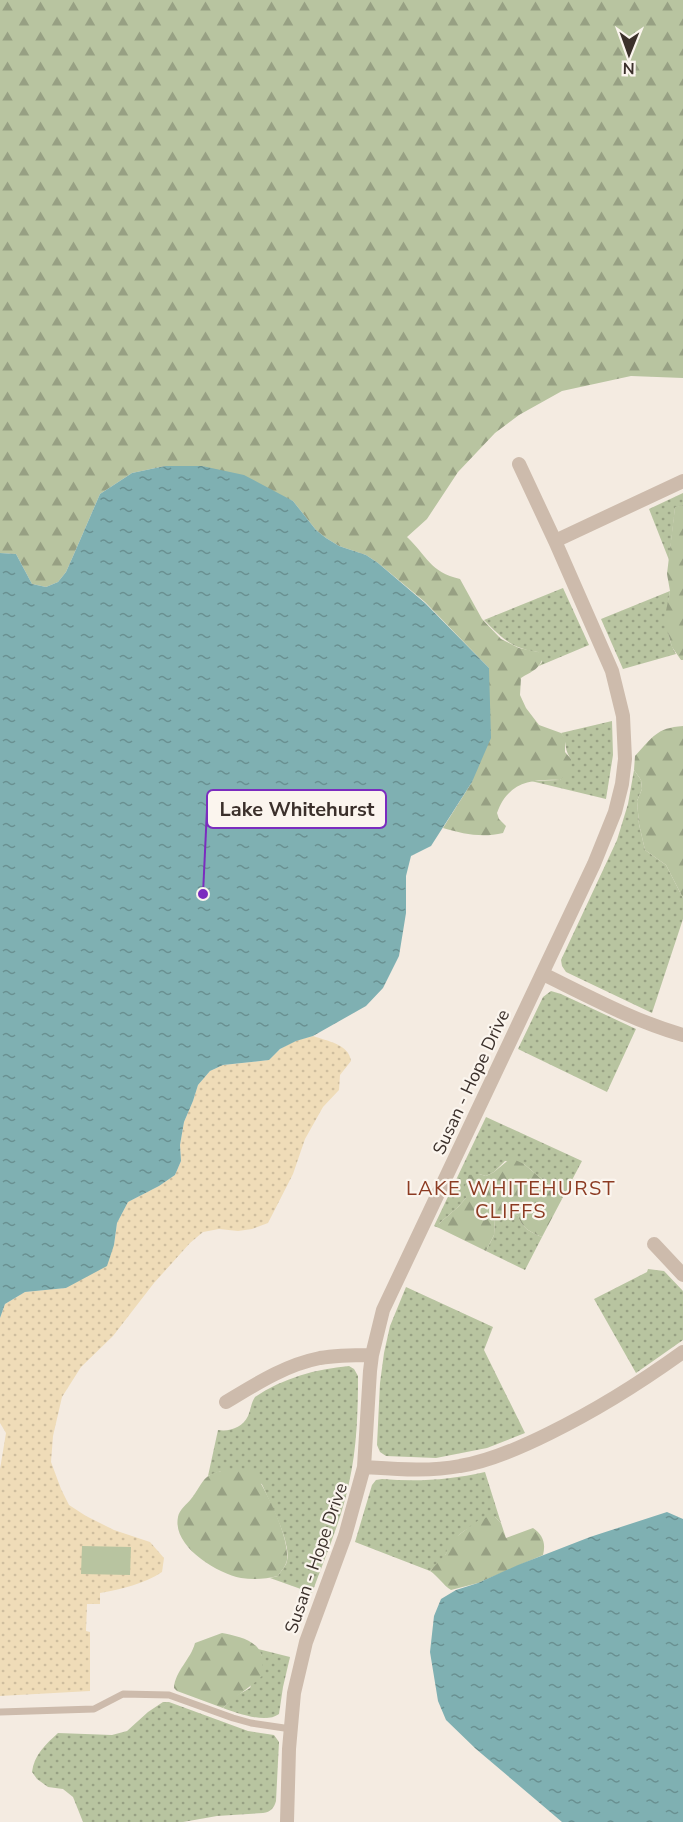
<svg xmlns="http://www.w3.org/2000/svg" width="683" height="1822" font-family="'Nunito Sans',sans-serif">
  <defs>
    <pattern id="grass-dots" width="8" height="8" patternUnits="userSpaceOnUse" patternTransform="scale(1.5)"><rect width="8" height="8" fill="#b8c4a0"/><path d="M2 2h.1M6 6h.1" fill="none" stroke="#97a083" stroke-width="1.8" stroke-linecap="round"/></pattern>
    <pattern id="forest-firs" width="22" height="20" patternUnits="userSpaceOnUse" patternTransform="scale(1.5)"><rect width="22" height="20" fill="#b8c4a0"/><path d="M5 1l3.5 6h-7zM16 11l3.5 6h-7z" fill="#97a083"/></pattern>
    <pattern id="sand-dots" width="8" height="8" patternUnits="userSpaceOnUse" patternTransform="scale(1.5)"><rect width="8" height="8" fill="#efdcb8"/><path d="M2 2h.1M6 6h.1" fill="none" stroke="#cebd9e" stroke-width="1.8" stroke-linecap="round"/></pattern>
    <pattern id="water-ripples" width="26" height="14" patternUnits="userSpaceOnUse" patternTransform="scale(1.5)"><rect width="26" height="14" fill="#7fb0b2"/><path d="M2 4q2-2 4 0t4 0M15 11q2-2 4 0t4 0" fill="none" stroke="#699091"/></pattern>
  </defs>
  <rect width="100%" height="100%" fill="#f4ebe1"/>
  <path fill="url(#grass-dots)" d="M683,493V505L675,508L669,560L649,509Z
    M563,588L589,645L539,666L542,662L538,652C511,648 503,639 484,620Z
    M670,591C666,611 665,636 676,654L623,669L601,619Z
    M612,721L613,755L606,799L531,781L560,780L571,759C563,748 568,742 561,733Z
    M634,770L641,780L642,789L637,801L639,824L645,850L666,865L683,898V919L652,1013L566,972L562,966L561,960L617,840L628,804Z
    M551,991L561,994L636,1029L607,1092L518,1049L543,997Z
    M486,1117L582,1161L562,1199L557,1189L538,1176L524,1164L505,1161L494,1172L486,1176L479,1174L466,1181V1198L458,1207L442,1221L439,1224V1228L434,1226Z
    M512,1212L518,1216C522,1228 530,1232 542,1237L525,1270L486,1251L494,1235L495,1217Z
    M648,1269L664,1271L683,1291V1340L636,1373L594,1299L647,1272Z
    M406,1287L493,1327L484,1350L525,1433L487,1448L436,1458L386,1456L380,1452L377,1445L380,1383L384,1353L390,1326Z
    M349,1366L354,1369L358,1376C358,1411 357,1448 349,1483C341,1521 325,1557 312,1593L270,1578L278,1576C280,1572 284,1568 286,1564C294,1546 269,1502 262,1484L221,1471L208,1476L218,1430C230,1432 243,1427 248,1416C251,1409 251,1403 255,1397C283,1378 316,1369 349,1366Z
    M485,1472L501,1523L495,1517C483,1522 470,1526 460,1534C453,1540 449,1546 446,1554C443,1561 435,1566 430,1571L355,1542L372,1485L376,1480L382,1479C417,1482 450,1480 485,1472Z
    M258,1649L290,1657L283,1687L279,1714C266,1724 237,1713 223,1708L234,1697L250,1688L262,1656Z
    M163,1702H169L248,1731L274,1735L279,1742L276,1801C274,1808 271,1812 263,1813L217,1816L183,1822H83L73,1797L63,1789L48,1787L37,1779L32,1772C34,1755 46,1744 58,1733L112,1735L127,1731L148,1712Z"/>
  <path fill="url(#forest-firs)" d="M0,0H683V378L631,376L562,391L519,415L495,433L458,472L427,519L407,537C427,556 430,572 460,579L482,619L501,639L519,648L538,652L543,655C541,669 532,671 521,678L520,695L526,708L539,725L561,733L565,738V752L571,759V770L560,780C531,779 508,782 497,813L499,819L506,826L503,833C482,838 463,834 443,828L472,782L489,668L425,602L378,563L366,555L339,546L326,538L316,530L293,501L202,466H165L132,473L100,494L74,554L66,572L58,582L46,587L32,584L16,554L0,553Z
    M683,505V660H681L672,647L667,629L666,611L670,591L667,574L675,507Z
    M683,726V898L666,865L645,850L639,824L637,801L642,789L641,780L634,770L635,756C653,737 656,728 683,726Z
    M511,1158L524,1164L538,1176L557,1189L562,1199L542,1237C530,1232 522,1228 518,1216L512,1212L495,1217L494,1235L486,1251L439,1228V1224L442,1221L458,1207L466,1198L465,1186L469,1175L479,1174L486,1176L494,1172Z
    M252,1469C266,1490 289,1535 287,1560C286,1566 281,1571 278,1576C266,1579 254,1580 241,1578C216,1573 172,1546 178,1517C179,1510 187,1504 191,1499C197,1492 201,1482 207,1477C219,1468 238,1470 252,1469Z
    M488,1517H495L501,1523L506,1538L533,1528C543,1535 546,1543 543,1555L478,1583L451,1590C443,1585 438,1576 430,1571L446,1554L447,1548L452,1540L480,1519Z
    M222,1633C236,1636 257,1639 262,1656C263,1662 262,1670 262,1676C250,1688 235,1696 223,1708L177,1691L174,1688C175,1671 191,1659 195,1643Z"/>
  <path fill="url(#sand-dots)" d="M313,1036C327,1041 349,1044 351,1061L340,1075L339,1090L323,1107L305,1139L293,1174L268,1223L252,1229L238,1231L219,1229L203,1232L190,1243L154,1283L113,1336L81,1367L62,1397L53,1436L51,1462L61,1489L69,1505L86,1516L114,1530L150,1542L164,1558L162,1572C144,1584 122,1589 100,1593V1604H87L86,1631L90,1632V1691L0,1696V1469L6,1433L0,1423V1318L5,1304L25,1292L66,1288L114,1245L117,1223L128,1202L159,1186L175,1175L181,1161L180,1145L184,1122L193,1101L198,1085L210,1071L223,1065L269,1060C284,1044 293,1041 313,1036Z"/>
  <path fill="#b8c4a0" d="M82,1546L131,1547L130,1575L81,1574Z"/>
  <path fill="url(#water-ripples)" d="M165,466H202L244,475L293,501L316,530L326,538L339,546L366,555L378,563L425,603L489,668L491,738L472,782L431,846L411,856L406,876V913L399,956L383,988L366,1006L313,1036L296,1041L280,1049L269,1060L223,1065L210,1071L198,1085L193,1101L184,1122L180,1145L181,1161L175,1175L159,1186L128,1202L117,1223L114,1245L107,1266L66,1288L25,1292L5,1304L0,1318V553L16,554L32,584L46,587L58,582L66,572L74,554L100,494L132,473Z
    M667,1512L683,1519V1822H562L476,1749L446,1720L438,1701L430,1652L434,1616L441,1599L456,1590L478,1583L518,1565L590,1537Z"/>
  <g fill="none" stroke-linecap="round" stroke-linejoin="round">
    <path stroke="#cdbbac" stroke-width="7" d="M0,1712L94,1709L123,1694L169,1695L233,1718L251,1723L291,1729"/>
    <path stroke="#cdbbac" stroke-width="14" d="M519,464L555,541
      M543,974C588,996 634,1021 683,1035
      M654,1244L683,1275
      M226,1402C256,1384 285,1365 320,1358C337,1355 355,1355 372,1355
      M364,1467C395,1469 429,1472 460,1466C491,1461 522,1447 550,1433C597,1410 640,1383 683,1352
      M287,1822L289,1749L294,1693L306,1642L345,1536L364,1467L370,1371L372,1355L383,1310L594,864L615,812L622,784L625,759L623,716L612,671L555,541L683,481"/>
  </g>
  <g text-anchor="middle" stroke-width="4.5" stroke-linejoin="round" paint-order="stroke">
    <g font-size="18" fill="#3b302b" stroke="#fbf5ee">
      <text transform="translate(471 1082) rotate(-65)" y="6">Susan - Hope Drive</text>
      <text transform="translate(316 1558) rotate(-71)" y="6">Susan - Hope Drive</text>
    </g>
    <g font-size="20" letter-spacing="1.5" fill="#8c3b22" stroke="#fbf5ee">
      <text x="511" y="1195">LAKE WHITEHURST<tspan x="511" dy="23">CLIFFS</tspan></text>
    </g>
  </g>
  <path fill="none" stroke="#7b2cbf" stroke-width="2" d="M203 894L207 809"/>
  <circle fill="#7b2cbf" stroke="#fbf5ee" stroke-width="2" cx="203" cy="894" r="6"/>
  <rect fill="#fbf5ee" stroke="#7b2cbf" stroke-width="2" x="207" y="790" width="179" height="38" rx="6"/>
  <g font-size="20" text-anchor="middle" font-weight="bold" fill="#3b302b">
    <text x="297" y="816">Lake Whitehurst</text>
  </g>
  <g transform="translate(629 54) rotate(181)" stroke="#fbf5ee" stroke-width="4.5" paint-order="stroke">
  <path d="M0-4.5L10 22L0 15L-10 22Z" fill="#3b302b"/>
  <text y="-9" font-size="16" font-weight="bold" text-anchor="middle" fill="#3b302b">N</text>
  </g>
</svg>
